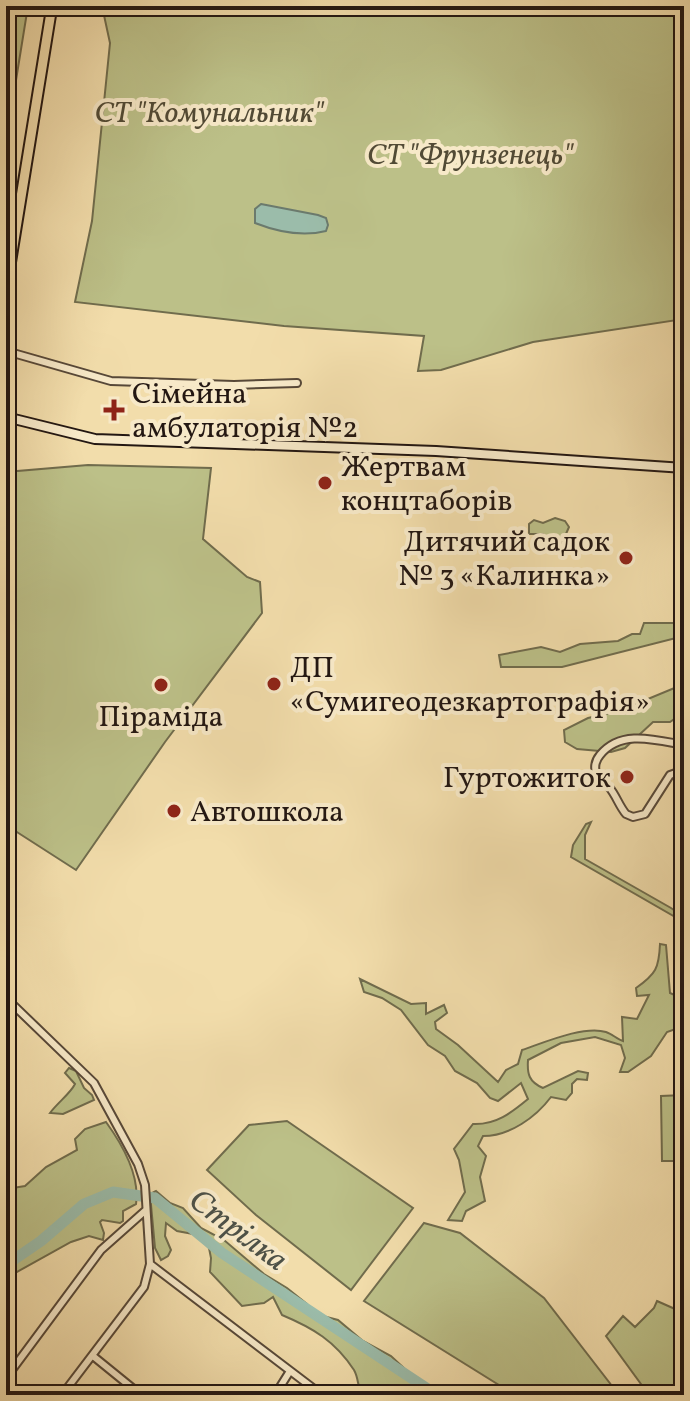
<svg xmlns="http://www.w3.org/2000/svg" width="690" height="1401" font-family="Vollkorn,serif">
  <rect width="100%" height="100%" fill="#f2ddab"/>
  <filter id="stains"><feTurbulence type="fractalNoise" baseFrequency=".0025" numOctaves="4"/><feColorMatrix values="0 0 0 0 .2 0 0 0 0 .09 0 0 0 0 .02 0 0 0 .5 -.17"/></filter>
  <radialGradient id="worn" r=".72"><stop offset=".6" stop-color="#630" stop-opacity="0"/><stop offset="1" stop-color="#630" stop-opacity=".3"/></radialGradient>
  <path fill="#bcc088" stroke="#706c4d" stroke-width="2" d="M6,6H28L6,142Z
    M102,6H684V319L533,342L441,370L418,371L424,336L284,326L75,302L92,221L110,43Z
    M88,465L211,468L203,539L247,577L260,582L262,613L165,742L76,870L6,825V472Z
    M555,518L565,521L569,527L562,543L553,541L543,534H529V524L534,520L543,523Z
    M644,623H684V636L562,667H501L499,655L541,647L560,652L580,644L618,641L632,634H640Z
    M684,684V712L670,722H653L625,748L611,752L577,749L565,742L564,730L588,718L619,711Z
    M591,822L585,835V859L671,908L684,917V922L571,857L573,845L586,824Z
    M660,944L666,945L670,993L684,999V1026L667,1032L651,1056L628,1072H620L625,1058L621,1045L595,1037L561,1043L528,1060C527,1074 529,1082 543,1088L578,1071L588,1073L587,1080L577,1079L572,1084V1093L566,1100L551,1097C536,1117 510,1136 483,1136L478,1146L486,1156L480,1177L485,1201L466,1211L462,1221L448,1220L465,1192L459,1160L454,1149L473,1124C496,1125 511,1113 528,1099L521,1083L498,1101L490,1098L477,1083L455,1071L445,1056L428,1045L401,1010L382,998L364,992L360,979L411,1004L426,1003V1014L444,1005L447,1013L435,1022L436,1029L458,1045L498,1082L506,1070L518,1064L522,1050C543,1043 584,1025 606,1032C612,1034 617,1039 623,1041L622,1017L637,1019L649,995L637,996L636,988C656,974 659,968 660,944Z
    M69,1068L76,1071L84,1088L92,1095L94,1100L63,1114L50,1113C58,1102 70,1094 75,1084L65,1073Z
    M684,1095V1161H662L661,1096Z
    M287,1121L413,1208L351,1290L256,1215L207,1170L249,1125Z
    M106,1122C122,1144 140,1176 136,1204L123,1211V1221L120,1223L102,1220L100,1222L104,1233L103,1240L89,1236L71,1242L6,1278V1189L25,1186L46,1167L77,1150L75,1139L85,1129Z
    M156,1191L170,1203L183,1208L201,1228L224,1240L264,1274L287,1288L307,1304L315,1314L338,1320L363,1341L391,1356L433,1395L362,1394C357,1386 359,1379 354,1370C335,1341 313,1328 282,1315L273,1297L264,1303L242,1306L210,1272L211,1258L209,1248L202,1241L193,1234L177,1231L166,1223L165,1236L171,1250L168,1256L161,1260L155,1248L150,1194Z
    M424,1223L460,1233L544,1298L612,1386L610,1395H515L364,1301Z
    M657,1301L684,1313V1395H649L606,1336L623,1316L635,1327L654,1308Z"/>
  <path fill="#9bbcaa" stroke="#6b7a6d" stroke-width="2" d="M261,204L318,215L326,218L328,225L326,231C302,237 278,232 255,223V209Z"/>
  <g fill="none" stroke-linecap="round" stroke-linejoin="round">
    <path stroke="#9bbcaa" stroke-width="11" d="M6,1265L41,1241L84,1204L113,1192L155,1198L222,1253L437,1395"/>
    <defs>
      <path id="street" d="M6,351L111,381L234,385L297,383
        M684,745C656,740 621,729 600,755C595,761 594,766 596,773C598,780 604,782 609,787C616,795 619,806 626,814L633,817L645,814L670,775L684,770
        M6,998L94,1083L138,1164L145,1185L150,1264L144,1287L62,1395
        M150,1264L322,1395
        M93,1356L141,1395
        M6,1378L101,1250L146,1210
        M275,1395L290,1371"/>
      <path id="secondary" d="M6,417L95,439L436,451L684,468"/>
      <path id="primary" d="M6,290L52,6"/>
    </defs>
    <use href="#street" stroke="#574838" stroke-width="10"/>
    <use href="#secondary" stroke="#231712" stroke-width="12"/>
    <use href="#primary" stroke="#231712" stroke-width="13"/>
    <use href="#street" stroke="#f7e9c8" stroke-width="6"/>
    <use href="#secondary" stroke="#f7e9c8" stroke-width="8"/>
    <use href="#primary" stroke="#f2ddab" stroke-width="9"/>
  </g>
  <g fill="#8f2418" stroke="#f7e9c8" stroke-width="3">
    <path d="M110 398h8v8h8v8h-8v8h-8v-8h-8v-8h8z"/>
    <circle cx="325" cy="483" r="8"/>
    <circle cx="626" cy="558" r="8"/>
    <circle cx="274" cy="684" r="8"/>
    <circle cx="161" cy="685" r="8"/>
    <circle cx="627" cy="777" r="8"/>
    <circle cx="174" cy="811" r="8"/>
  </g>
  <g text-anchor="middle" stroke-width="8" stroke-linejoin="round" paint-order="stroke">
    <g font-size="30" font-style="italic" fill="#514a35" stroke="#f7e9c8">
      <text x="209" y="122">СТ "Комунальник"</text>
      <text x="470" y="164">СТ "Фрунзенець"</text>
    </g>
    <g font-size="30" fill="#231712" stroke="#f7e9c8" text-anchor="start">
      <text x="132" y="403">Сімейна<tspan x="132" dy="34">амбулаторія №2</tspan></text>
      <text x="341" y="476">Жертвам<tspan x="341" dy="34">концтаборів</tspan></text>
      <text x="610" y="551" text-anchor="end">Дитячий садок<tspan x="610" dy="34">№ 3 «Калинка»</tspan></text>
      <text x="290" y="677">ДП<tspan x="290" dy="34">«Сумигеодезкартографія»</tspan></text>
      <text x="161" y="726" text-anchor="middle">Піраміда</text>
      <text x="611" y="787" text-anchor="end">Гуртожиток</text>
      <text x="190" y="821">Автошкола</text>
    </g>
    <g font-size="32" font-style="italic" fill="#4d5147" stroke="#f7e9c8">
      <text transform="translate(239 1229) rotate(37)" y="11">Стрілка</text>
    </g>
  </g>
  <rect width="690" height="1401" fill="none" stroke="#f2ddab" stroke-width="32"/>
  <rect x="8" y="8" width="674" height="1385" fill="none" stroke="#231712" stroke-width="4"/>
  <rect x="16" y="16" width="658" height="1369" fill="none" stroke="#231712" stroke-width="2"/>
  <rect width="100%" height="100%" filter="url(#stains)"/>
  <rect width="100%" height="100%" fill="url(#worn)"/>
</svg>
